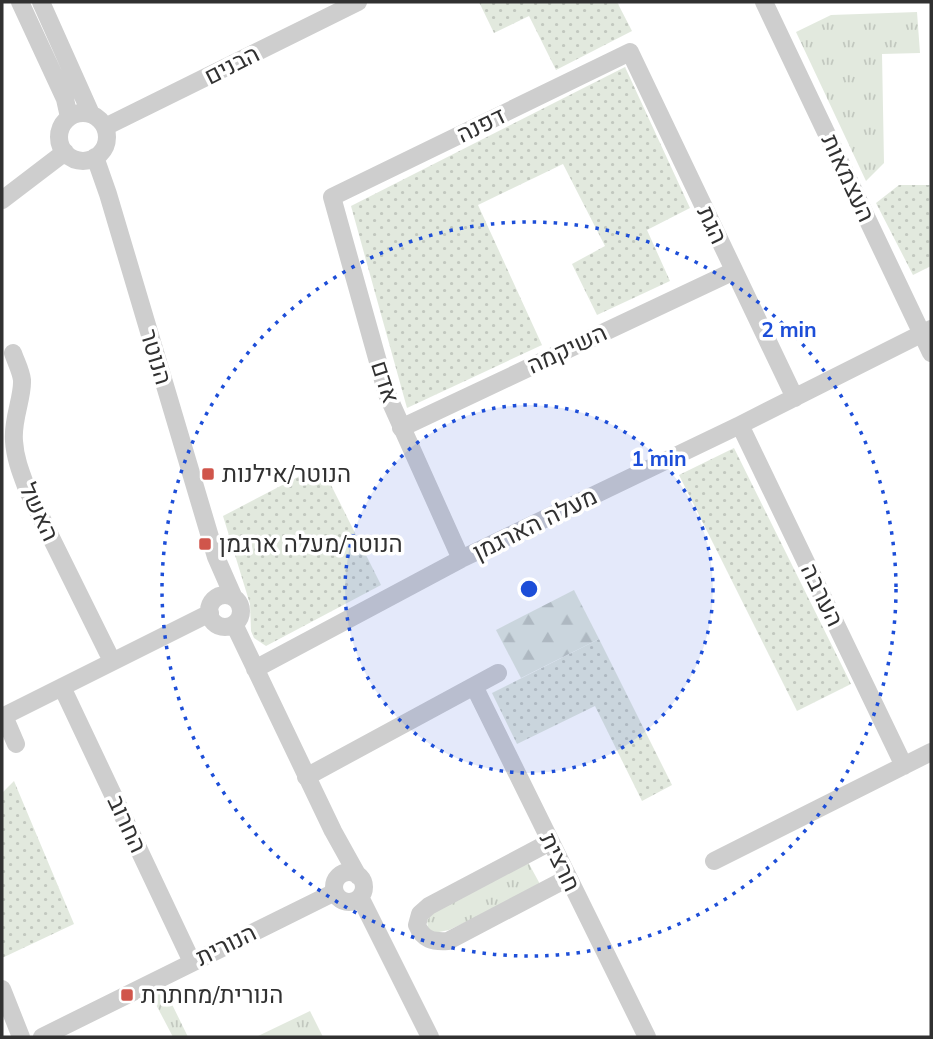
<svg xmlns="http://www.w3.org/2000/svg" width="933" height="1039" viewBox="0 0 933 1039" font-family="Mulish,Heebo,sans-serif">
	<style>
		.grass { fill: url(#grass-dots) }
		.forest { fill: url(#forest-firs) }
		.park { fill: url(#park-tufts) }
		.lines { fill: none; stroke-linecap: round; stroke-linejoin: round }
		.minor { stroke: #cecece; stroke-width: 18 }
		.ring { fill: none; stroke: #1d4ed8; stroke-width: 3.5; stroke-dasharray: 3.5 7 }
		.poi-dot { fill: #d0554b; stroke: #fff; stroke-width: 2.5 }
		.labels { text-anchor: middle; stroke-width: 7; stroke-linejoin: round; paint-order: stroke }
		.street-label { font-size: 24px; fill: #313131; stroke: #fff }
		.poi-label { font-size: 24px; fill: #313131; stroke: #fff; text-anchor: start }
		.centre { fill: #1d4ed8; stroke: #fff; stroke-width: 3.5 }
		.ring-label { font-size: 21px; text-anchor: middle; font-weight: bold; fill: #1d4ed8; stroke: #fff; stroke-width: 7; stroke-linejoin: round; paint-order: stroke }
	</style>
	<defs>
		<pattern id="grass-dots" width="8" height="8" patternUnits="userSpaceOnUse" patternTransform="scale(1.75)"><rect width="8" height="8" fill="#e2e9de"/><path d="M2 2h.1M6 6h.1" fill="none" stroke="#c2c8bf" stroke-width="1.8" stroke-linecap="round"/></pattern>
		<pattern id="forest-firs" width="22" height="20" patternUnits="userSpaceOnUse" patternTransform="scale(1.75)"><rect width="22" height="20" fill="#e2e9de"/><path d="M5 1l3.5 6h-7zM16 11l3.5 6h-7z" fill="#c2c8bf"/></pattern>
		<pattern id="park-tufts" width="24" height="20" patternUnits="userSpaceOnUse" patternTransform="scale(1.75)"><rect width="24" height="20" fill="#e2e9de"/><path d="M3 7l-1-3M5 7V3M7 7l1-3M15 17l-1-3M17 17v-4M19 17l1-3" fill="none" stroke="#c2c8bf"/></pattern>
	</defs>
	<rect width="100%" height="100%" fill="#fff"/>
	<path class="grass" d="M479 2H617L632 31 556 70 529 16 494 33Z
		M625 67 690 208 647 230 670 281 597 315 572 264 605 246 563 164 478 205 542 345 407 408 351 206Z
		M899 185H931V266L913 275 876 203Z
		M734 448 851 684 797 711 679 475Z
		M321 465 381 585 266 646 254 638 251 631 250 604 223 516Z
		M599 639 672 785 642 801 595 706 517 744 492 693Z
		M14 781 74 924 2 958V793Z"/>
	<path class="forest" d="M574 590 599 639 521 678 496 630Z"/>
	<path class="park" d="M917 12 920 53 882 54 884 163 866 181 796 32 831 15Z
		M528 862 541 886 449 930 434 933 428 928 427 921 432 913Z
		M165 990 188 1037H173L152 997Z
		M310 1011 323 1037H256Z"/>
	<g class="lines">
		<path class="minor" d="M20 2 65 99 69 117
			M41 2 91 114
			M764 2 931 353
			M59 137a24 24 0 1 1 48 0a24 24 0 1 1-48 0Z
			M105 127 358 2
			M95 157 108 194 216 557 234 598
			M2 200 65 152
			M13 353C16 362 21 371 22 380 23 398 12 419 14 441 15 458 21 473 27 489L112 661
			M740 425 904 766
			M401 428 734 271
			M461 559 387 394 332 197 630 52 795 398
			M209 611a16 16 0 1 1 32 0a16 16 0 1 1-32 0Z
			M234 624 333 831 358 876
			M255 669 461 559 740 425 931 329
			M474 686 647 1037
			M62 687 192 962
			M16 744 4 716 210 613
			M306 777 498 673
			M550 842 429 906 420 914 417 925C423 940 433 942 448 941L568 878
			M714 861 931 752
			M334 887a15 15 0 1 1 30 0a15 15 0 1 1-30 0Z
			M360 897 430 1037
			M2 989 21 1037
			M42 1037 335 892"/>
	</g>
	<circle cx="529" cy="589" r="184" fill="#1d4ed8" fill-opacity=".12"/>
	<g class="ring">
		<circle cx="529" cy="589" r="184"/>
		<circle cx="529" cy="589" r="367"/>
	</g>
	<g class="poi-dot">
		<rect x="201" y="467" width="14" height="14" rx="3.5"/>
		<rect x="198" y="537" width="14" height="14" rx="3.5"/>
		<rect x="120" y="988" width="14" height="14" rx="3.5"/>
	</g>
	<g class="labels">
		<g class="street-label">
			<text transform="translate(232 65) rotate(-27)" y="8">הבנים</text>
			<text transform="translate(481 125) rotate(-26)" y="8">דפנה</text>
			<text transform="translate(848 178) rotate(65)" y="8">העצמאות</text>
			<text transform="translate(712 225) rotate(65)" y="8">הגת</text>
			<text transform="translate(567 349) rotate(-25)" y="8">השיקמה</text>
			<text transform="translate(156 357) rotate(73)" y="8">הנוטר</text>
			<text transform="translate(385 382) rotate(72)" y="8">אדם</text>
			<text transform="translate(39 512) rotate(65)" y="8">האשל</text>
			<text transform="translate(535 524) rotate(-26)" y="8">מעלה הארגמן</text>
			<text transform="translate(822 595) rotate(64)" y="8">הערבה</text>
			<text transform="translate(127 824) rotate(65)" y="8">החרוב</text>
			<text transform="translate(560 862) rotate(64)" y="8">חרצית</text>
			<text transform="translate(226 945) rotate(-26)" y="8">הנורית</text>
		</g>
		<g class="poi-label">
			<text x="222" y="482">הנוטר/אילנות</text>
			<text x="219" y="552">הנוטר/מעלה ארגמן</text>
			<text x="141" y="1003">הנורית/מחתרת</text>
		</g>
	</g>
	<circle cx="529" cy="589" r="10" class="centre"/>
	<g class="ring-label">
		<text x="789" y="337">2 min</text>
		<text x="659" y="466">1 min</text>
	</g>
	<rect width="933" height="1039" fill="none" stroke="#313131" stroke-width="7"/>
</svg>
